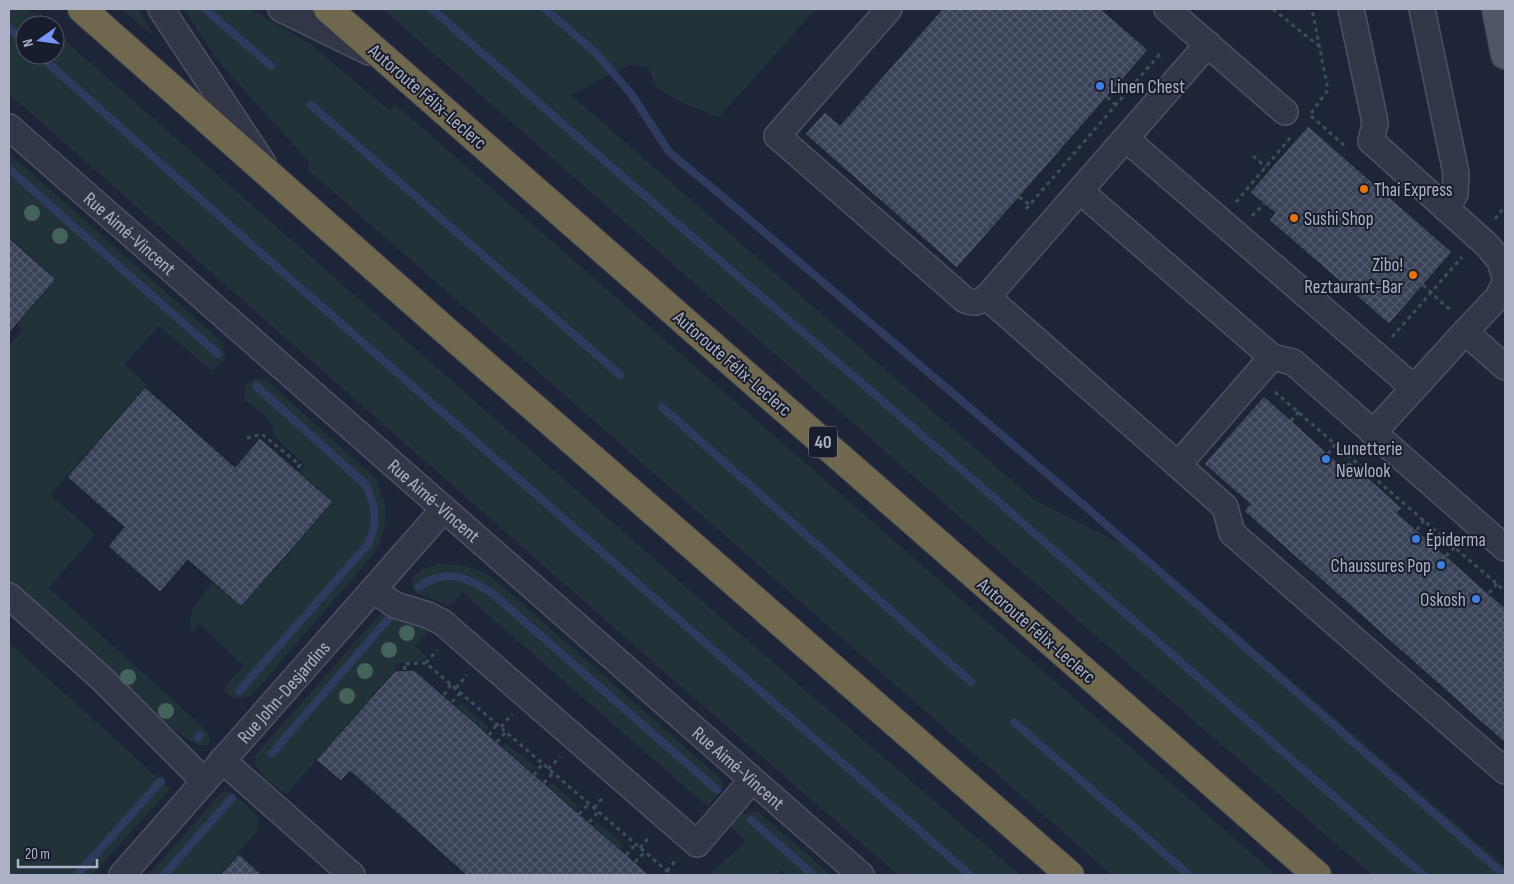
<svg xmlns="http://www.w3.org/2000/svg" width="1514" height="884" viewBox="0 0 1514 884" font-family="'Sofia Sans Condensed',sans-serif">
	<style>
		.grass { fill: #213239 }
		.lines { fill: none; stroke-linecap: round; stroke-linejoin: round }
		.stream { stroke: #2f3b5e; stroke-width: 8 }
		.building { fill: url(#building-cross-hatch); stroke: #1a1f2e }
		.minor-casing { stroke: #4d5263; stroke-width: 28 }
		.major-casing { stroke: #3c4152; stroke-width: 30 }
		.highway-casing { stroke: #3a3f4f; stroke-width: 30 }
		.path { stroke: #3e4f56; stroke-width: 3; stroke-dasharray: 4 4; stroke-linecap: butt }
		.minor { stroke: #323748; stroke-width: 25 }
		.major { stroke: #505668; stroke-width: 28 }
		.highway { stroke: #6f684f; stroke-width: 28 }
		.tree { fill: #44635b }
		.shop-dot { fill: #3f7fe0; stroke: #181d2c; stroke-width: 2 }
		.food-dot { fill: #e8710a; stroke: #181d2c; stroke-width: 2 }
		.labels { text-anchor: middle; stroke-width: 4; stroke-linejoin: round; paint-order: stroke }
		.shield { fill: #181d2c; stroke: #808597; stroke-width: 1 }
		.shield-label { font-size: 18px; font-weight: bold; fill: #acb1c5 }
		.poi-label { font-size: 19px; fill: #acb1c5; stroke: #181d2c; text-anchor: start }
		.street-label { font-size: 19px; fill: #acb1c5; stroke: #181d2c }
	</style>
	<defs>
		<pattern id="building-cross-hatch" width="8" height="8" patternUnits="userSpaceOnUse" patternTransform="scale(1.25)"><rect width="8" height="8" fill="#3a4258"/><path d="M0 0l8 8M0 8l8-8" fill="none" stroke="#545b6e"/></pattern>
	</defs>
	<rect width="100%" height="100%" fill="#1f2538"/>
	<path class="grass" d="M9 9H28L47 25H25V55H55V32L718 615 1020 875H898L663 671 9 94Z
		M122 9H138L154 36 124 11Z
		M184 9H251L310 44 390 111 395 104 1276 875H1112L307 169 309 162 217 60Z
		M383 9H816L718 118 673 98 657 88 648 67 629 65 571 95 1033 499 1156 562 1505 867V875H1372L1012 563Z
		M9 153 222 342 225 358 212 371 159 326 124 364 147 385 50 495 95 534 49 588 207 731 211 741 208 745H198L182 736 131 695 9 584V346L23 330 17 324 55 279 9 238Z
		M257 378 265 379 376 479 386 507 385 523 380 542 372 556 251 696C239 699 231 701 224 690L225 686 244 666 200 624 192 632C183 613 203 597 212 582L241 607 333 502 299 472 305 465 274 436C276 420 255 409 244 399 244 388 246 381 257 378Z
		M438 564C458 564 474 566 492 577L721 779 723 787 708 807 462 592 450 606 416 593 412 584V577L423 569Z
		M384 613 431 628 415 646 427 657 423 661 395 664V671L286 794C274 784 251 772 256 754L380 614Z
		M9 643 170 789 92 875H9Z
		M461 703 489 728 485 732 457 707Z
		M506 743 535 767 531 771 503 747Z
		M551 782 579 807 576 811 547 786Z
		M223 791C233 791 257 812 259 822L256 832 220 875H148Z
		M757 811 831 875H787L781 870 777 875H710C721 862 735 854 746 841L730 826 740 815Z
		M597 822 624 845 620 850 593 826Z"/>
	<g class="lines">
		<path class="stream" d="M205 9 271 66
			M432 9 607 163 984 489 1423 875
			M545 9 596 53 632 95 669 152 729 202 1086 507 1504 875
			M9 28 25 42
			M39 55 272 263 970 875
			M311 105 620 375
			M9 169 218 354
			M662 407 971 682
			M419 587C446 567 466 577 492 593L717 790
			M239 691 368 544C378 521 376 508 366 485L256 386
			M1014 722 1189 875
			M198 738 200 735
			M272 753 391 616
			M751 820 813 875
			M77 875 161 781
			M164 875 232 798"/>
	</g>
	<path class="building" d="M942 9H1101L1148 50 957 268 805 134 825 112 840 125Z
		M1308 126 1452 252 1389 324 1269 220 1275 213 1250 192Z
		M9 238 56 279 9 333Z
		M145 387 235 467 260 438 333 502 241 607 188 560 160 592 108 546 124 527 67 477Z
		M1264 396 1343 467 1349 461 1402 508 1397 513 1505 608V743L1244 511 1250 504 1204 464Z
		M414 670 631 859 649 875H466L350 771 341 781 316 760 395 671Z
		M239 854 262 875H220Z"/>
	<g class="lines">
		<g class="minor-casing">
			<g id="minor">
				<path d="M161 9 263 163"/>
				<path d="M281 9 369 52"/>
				<path d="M889 9 777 136 965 300C974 304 979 302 987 297L1208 44"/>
				<path d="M1167 9 1285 112"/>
				<path d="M1351 9 1374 117 1375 124 1371 141 1488 246 1500 261 1505 277"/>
				<path d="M1422 9 1456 173 1455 194 1446 209"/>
				<path id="s1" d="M9 127 861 875"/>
				<path d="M1126 139 1414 388"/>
				<path d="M1080 191 1272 357 1293 362 1505 548"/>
				<path d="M987 297 1178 465 1272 357"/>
				<path d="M1465 332 1498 297 1505 283"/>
				<path d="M1373 433 1465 332 1505 367"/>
				<path d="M1178 465 1225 507 1232 533 1505 771"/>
				<path d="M373 590 395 605 428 615 442 622 697 844 752 780"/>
				<path d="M9 596 101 678 204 781"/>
				<path d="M222 760 352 875"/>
				<path id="s2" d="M122 875 444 509"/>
			</g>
		</g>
		<g class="major-casing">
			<path id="major" d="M1496 9 1505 55"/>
		</g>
		<g class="highway-casing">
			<path id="highway" d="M82 9 444 329 1070 875
				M328 9 1317 875"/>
		</g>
		<path class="path" d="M1273 9 1320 47
			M1107 97 1116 105
			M1311 113 1328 90 1312 9
			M1311 116 1345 146
			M1253 156 1266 167
			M1019 197 1030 205
			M1236 202 1290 138
			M1026 209 1159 55 1163 58
			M1252 216 1264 204
			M1495 219 1505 206
			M1423 285 1450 310
			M1392 337 1462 257
			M1275 392 1505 591
			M1291 421 1299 411
			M247 438 262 434 300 465 296 469
			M1328 454 1336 443
			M1417 530 1424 520
			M1446 556 1455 547
			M1489 593 1497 584
			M426 663 437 650
			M405 670 404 664 426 663 667 871V875
			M456 688 467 675
			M444 695 451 684
			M452 702 461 692
			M501 727 512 714
			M489 735 497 724
			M497 742 506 732
			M548 769 560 757
			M534 775 543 763
			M544 783 553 773
			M594 808 603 797
			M579 814 589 804
			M589 822 598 812
			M640 848 649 837
			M626 855 636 844
			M635 862 645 852
			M667 871 676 860"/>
		<use href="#minor" class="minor"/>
		<use href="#major" class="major"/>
		<use href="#highway" class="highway"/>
	</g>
	<g class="tree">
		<circle cx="32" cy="213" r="8"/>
		<circle cx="60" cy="236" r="8"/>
		<circle cx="407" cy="633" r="8"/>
		<circle cx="389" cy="650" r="8"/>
		<circle cx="365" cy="671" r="8"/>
		<circle cx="128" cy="677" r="8"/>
		<circle cx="347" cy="696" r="8"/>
		<circle cx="166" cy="711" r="8"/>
	</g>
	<g class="shop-dot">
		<circle cx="1100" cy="86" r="5"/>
		<circle cx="1326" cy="459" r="5"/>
		<circle cx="1416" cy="539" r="5"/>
		<circle cx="1441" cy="565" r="5"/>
		<circle cx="1476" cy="599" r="5"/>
	</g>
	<g class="food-dot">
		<circle cx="1364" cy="189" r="5"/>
		<circle cx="1294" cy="218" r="5"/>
		<circle cx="1413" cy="275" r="5"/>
	</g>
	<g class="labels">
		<rect class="shield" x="809" y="426.5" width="28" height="31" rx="4"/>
		<g class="shield-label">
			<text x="823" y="448">40</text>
		</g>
		<g class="poi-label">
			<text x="1110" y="93">Linen Chest</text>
			<text x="1374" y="196">Thai Express</text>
			<text x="1304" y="225">Sushi Shop</text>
			<text x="1403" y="271" text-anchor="end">Zibo!<tspan x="1403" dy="22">Reztaurant-Bar</tspan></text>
			<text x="1336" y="455">Lunetterie<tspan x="1336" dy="22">Newlook</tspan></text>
			<text x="1426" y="546">Épiderma</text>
			<text x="1431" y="572" text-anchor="end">Chaussures Pop</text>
			<text x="1466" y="606" text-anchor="end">Oskosh</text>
		</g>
		<g class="street-label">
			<text transform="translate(428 96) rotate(41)" y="7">Autoroute Félix-Leclerc</text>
			<text dy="7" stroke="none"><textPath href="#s1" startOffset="161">Rue Aimé-Vincent</textPath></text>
			<text transform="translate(733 363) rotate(41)" y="7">Autoroute Félix-Leclerc</text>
			<text dy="7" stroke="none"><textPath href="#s1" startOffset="566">Rue Aimé-Vincent</textPath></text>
			<text transform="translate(1037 630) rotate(41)" y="7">Autoroute Félix-Leclerc</text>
			<text dy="7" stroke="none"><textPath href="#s2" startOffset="244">Rue John-Desjardins</textPath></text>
			<text dy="7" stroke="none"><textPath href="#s1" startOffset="971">Rue Aimé-Vincent</textPath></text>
		</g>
	</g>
	<rect width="1514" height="884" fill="none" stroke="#acb1c5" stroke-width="20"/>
	<g transform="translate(40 40) rotate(256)"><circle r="24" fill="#181d2c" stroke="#535869"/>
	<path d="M0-4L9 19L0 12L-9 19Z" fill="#7996fd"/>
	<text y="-8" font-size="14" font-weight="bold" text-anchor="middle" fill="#acb1c5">N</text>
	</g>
	<path d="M18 859v8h79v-8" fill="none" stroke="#acb1c5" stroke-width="2.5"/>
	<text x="25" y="859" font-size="15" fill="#acb1c5" stroke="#181d2c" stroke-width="4" paint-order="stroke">20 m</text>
</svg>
